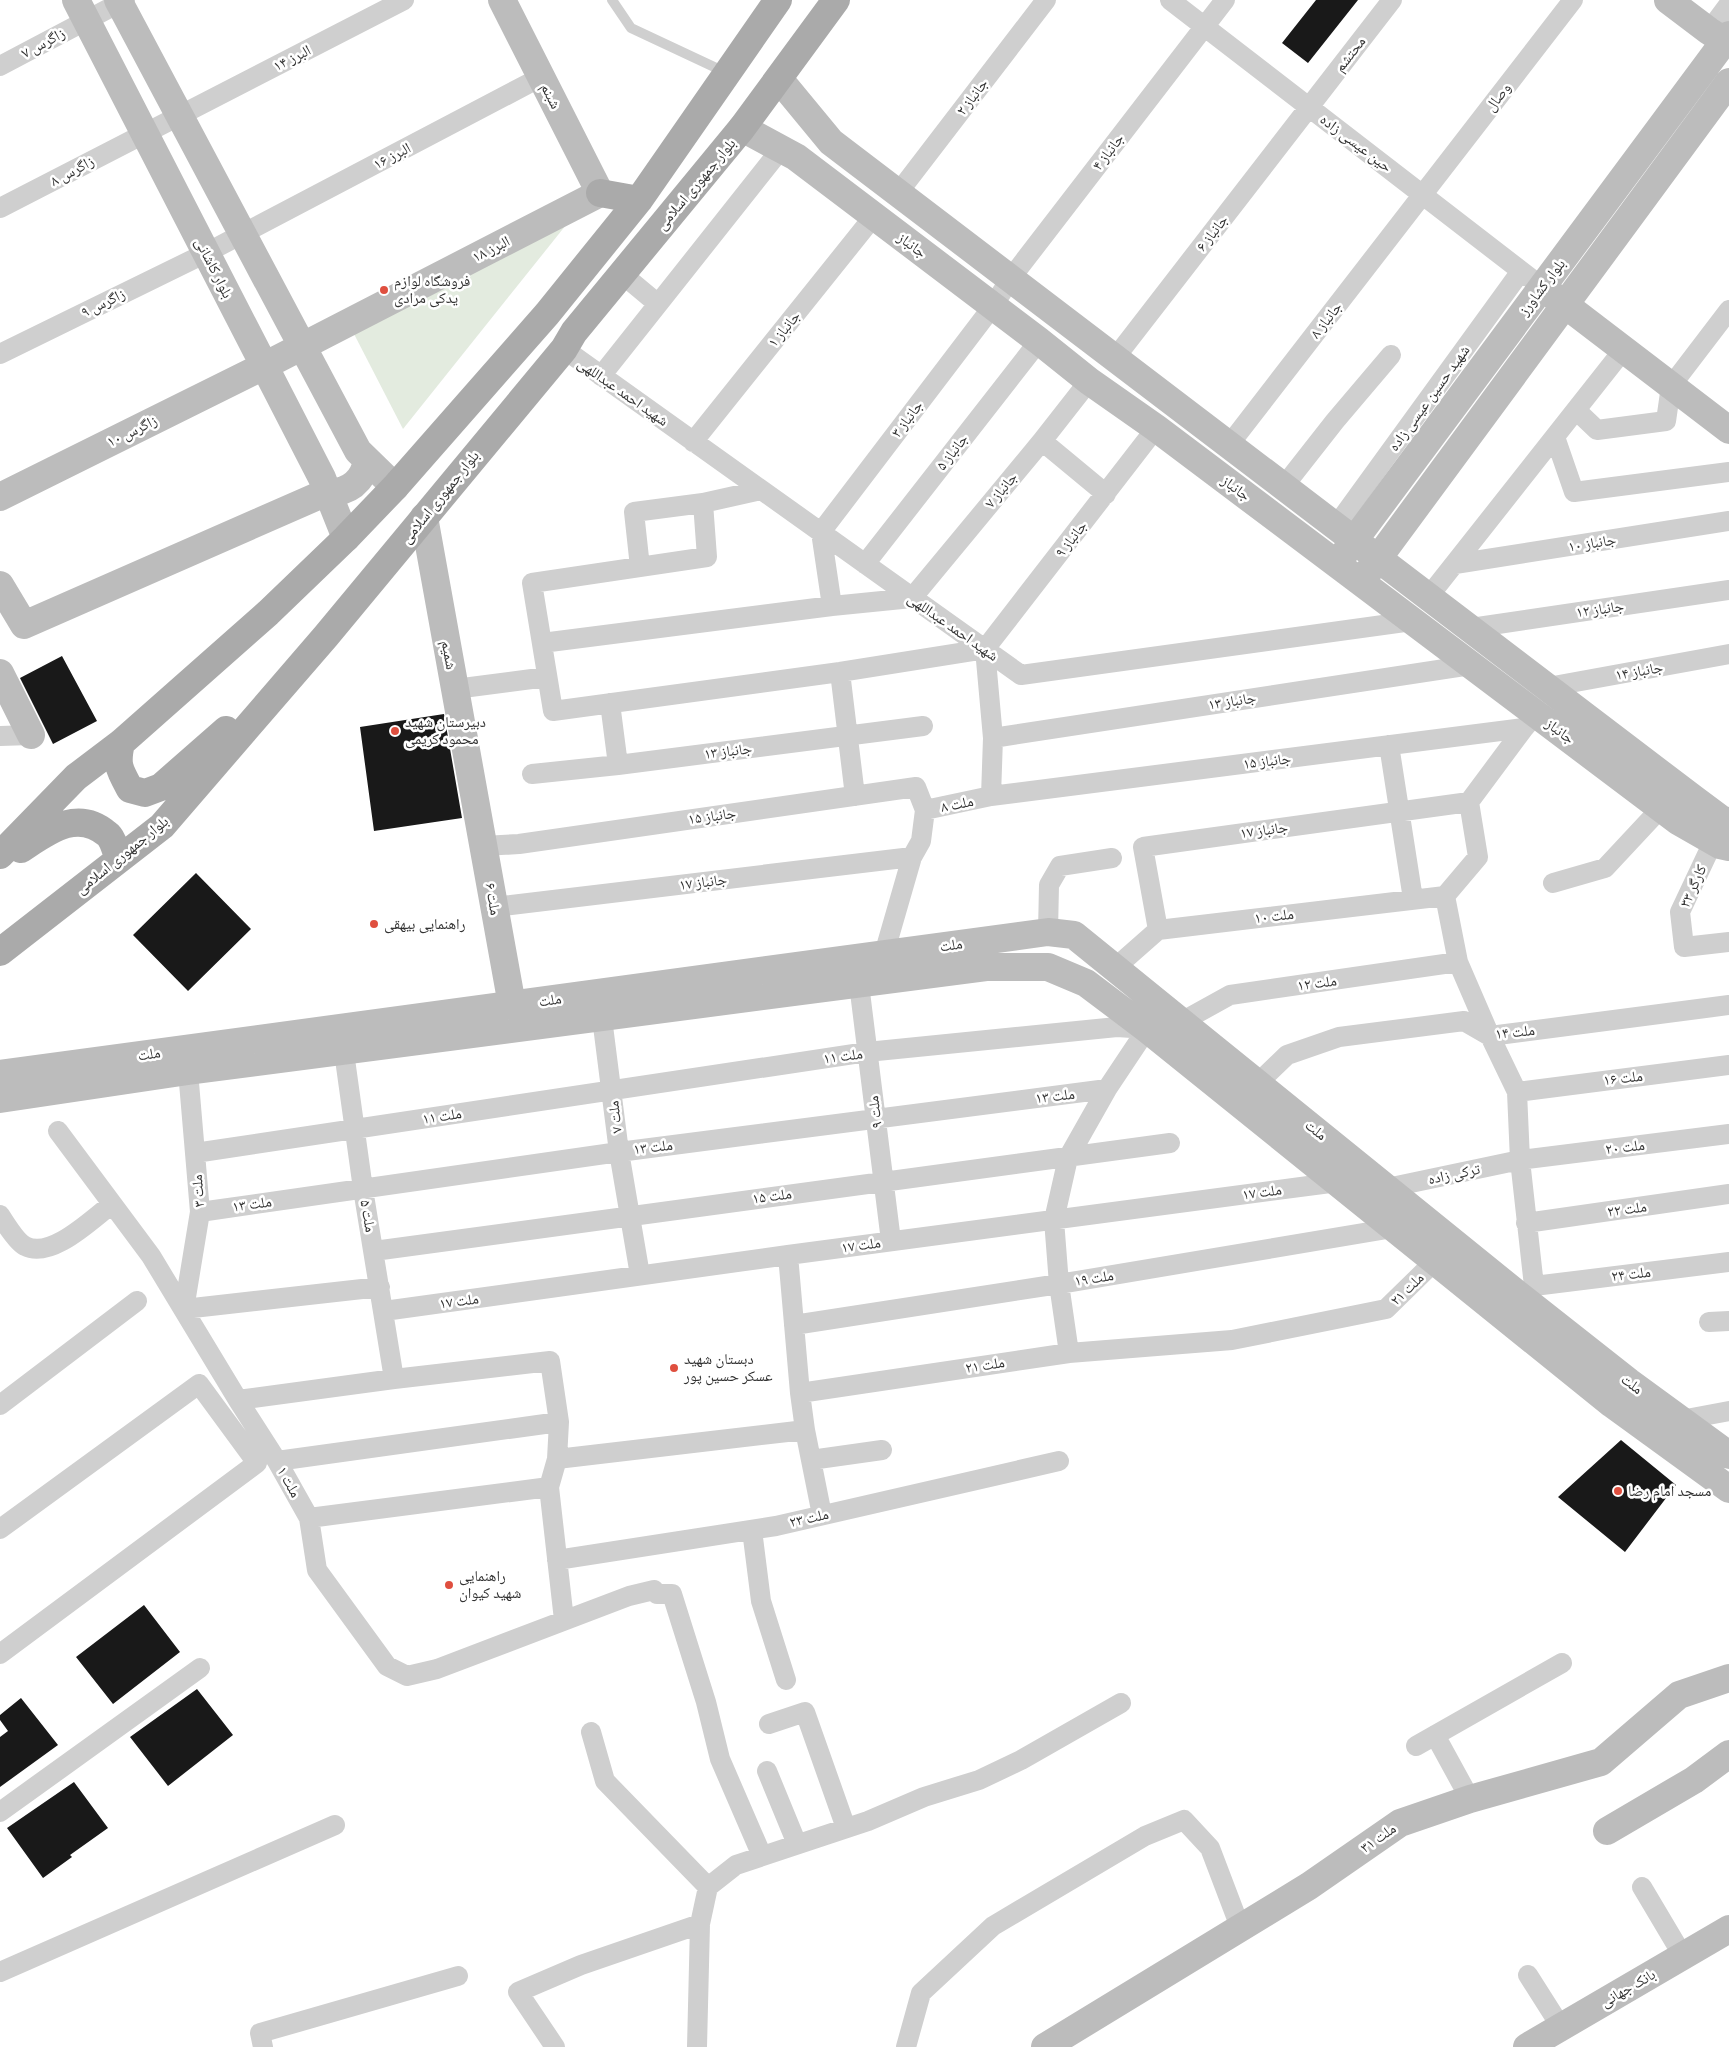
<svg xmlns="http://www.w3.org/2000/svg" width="1729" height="2047" viewBox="0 0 1729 2047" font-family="'Titillium Web','Noto Naskh Arabic',sans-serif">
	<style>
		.green { fill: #e3ebdf }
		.building { fill: #191919 }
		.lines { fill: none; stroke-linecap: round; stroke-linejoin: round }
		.lane { stroke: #cfcfcf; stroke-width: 10 }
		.street { stroke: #cfcfcf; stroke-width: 20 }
		.secondary { stroke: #bcbcbc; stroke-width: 28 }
		.primary { stroke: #aaa; stroke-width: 28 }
		.poi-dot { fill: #df4f3f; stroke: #fff; stroke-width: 2 }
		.labels { text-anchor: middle; stroke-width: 5; stroke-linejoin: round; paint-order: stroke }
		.street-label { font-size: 15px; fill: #323232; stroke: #fff }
		.poi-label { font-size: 15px; fill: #323232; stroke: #fff; text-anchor: start }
	</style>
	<rect width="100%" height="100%" fill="#fff"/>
	<path class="green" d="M566 225 403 429 354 334Z"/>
	<path class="building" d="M1316 0H1358L1308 63 1282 43Z
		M62 656 97 721 53 744 20 678Z
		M444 714 462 818 374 831 360 727Z
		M196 873 251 929 188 991 133 935Z
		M1621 1440 1676 1485 1625 1552 1558 1497Z
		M144 1605 180 1652 113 1704 76 1657Z
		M197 1689 233 1735 168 1786 130 1737Z
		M21 1698 58 1745 0 1787V1737L8 1731 0 1720V1715Z
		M74 1782 108 1828 70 1855 72 1857 43 1878 7 1828Z"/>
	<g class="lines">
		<path class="lane" d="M612 0 631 28 727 73"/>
		<path class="street" d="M1170 0 1542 287
			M1709 31 1729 4
			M0 66 125 0
			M898 193 1046 0
			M0 208 404 0
			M622 274 658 304
			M564 349 1021 675 1412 621
			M0 354 206 253 541 77
			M1115 358 1392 0
			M601 376 781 149
			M1576 410 1597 430 1666 421 1671 386 1729 310
			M1555 437 1574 492 1729 472
			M1042 441 1106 494
			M693 442 874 216
			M1229 445 1573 0
			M1284 486 1335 421 1391 355
			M761 490 703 503 707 557 532 583 553 711 840 672 985 649
			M1336 526 1521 271
			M865 564 1039 341
			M1455 564 1729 521
			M640 567 634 512 703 503
			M1429 596 1624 349
			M832 606 821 532 993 306 1011 278 1225 0
			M1471 628 1729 590
			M542 643 832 606 912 598 1042 441 1089 381
			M985 649 1156 428
			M840 672 855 796
			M1548 687 1729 654
			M455 689 547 677
			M610 703 618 765
			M0 736 31 735
			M993 738 1471 665
			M1389 745 1413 899
			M532 774 618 765 923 726
			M991 796 1524 728 1529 722
			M1713 842 1680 912 1684 947 1729 942
			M483 846 519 844 916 787 925 810
			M1553 883 1605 868 1661 808
			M494 907 912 857
			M1158 930 1143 847 1469 802
			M1048 932 1049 885 1060 866 1112 858
			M884 954 912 857 921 841 925 810 991 796 993 738 985 649
			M1116 967 1158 930 1445 896
			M859 984 891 1241
			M602 1018 619 1152 640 1275
			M1183 1021 1230 995 1458 962
			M344 1052 363 1189 394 1379
			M188 1071 200 1212 184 1309 380 1287
			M1258 1083 1287 1055 1339 1037 1464 1021 1490 1036 1729 1005
			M1517 1092 1729 1065
			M58 1131 151 1256 238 1400 277 1461 309 1518 317 1570 387 1666 407 1676 437 1669 629 1596 654 1590 657 1594H672L706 1702 720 1759 762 1856
			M195 1153 867 1052 1117 1027 1147 1029 1107 1089 1068 1158 1054 1220 1059 1284 1069 1353
			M1387 1188 1520 1160 1729 1134
			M200 1212 619 1152 1107 1089
			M0 1215C5 1223 17 1242 25 1246 51 1260 92 1219 112 1204
			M1526 1223 1729 1194
			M374 1251 1170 1143
			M788 1255 800 1393
			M1534 1286 1729 1262
			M1521 1297 1534 1286 1520 1160 1517 1092 1490 1036 1458 962 1445 896 1478 857 1469 802 1524 728
			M384 1311 788 1255 1338 1182
			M1709 1322 1729 1321
			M794 1325 1059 1284 1393 1228
			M238 1400 394 1379 550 1361 559 1422 557 1459 549 1487 564 1620
			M0 1405 137 1301
			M1681 1420 1729 1411
			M805 1430 822 1515
			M557 1459 805 1430 800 1393 1069 1353 1232 1340 1386 1309 1435 1261
			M811 1460 882 1450
			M277 1461 559 1422
			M309 1518 549 1487
			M0 1529 199 1384 257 1463 0 1654
			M752 1530 761 1601 786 1680
			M557 1560 776 1526 1059 1461
			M769 1724 805 1712 846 1828
			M591 1732 605 1781 708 1887
			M1435 1735 1470 1799
			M1416 1746 1562 1663
			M767 1771 797 1844
			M0 1812 200 1668
			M1642 1887 1683 1956
			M0 1972 335 1825
			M1528 1975 1561 2027
			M263 2047 260 2033 458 1976
			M555 2047 518 1992 581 1965 700 1924
			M697 2047 700 1924 708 1887 736 1865 868 1821 924 1797 979 1780 1021 1760 1121 1703
			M906 2047 921 1993 993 1926 1145 1836 1184 1820 1210 1848 1240 1927"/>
		<path class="secondary" d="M76 0 322 478 346 538
			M118 0 358 451 395 487
			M1668 0 1709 31 1729 44
			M779 79 831 142 1694 799 1721 819 1729 822
			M742 128 796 157 1039 341 1089 381 1156 428 1678 821 1720 845 1729 847
			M1551 294 1729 430
			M0 497 264 366 600 193 502 0
			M424 517 512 1005
			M1344 554 1729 35
			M1368 572 1729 82
			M0 585 24 625 327 492C348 493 363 482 367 461
			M0 673 31 735
			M0 1074 1048 932 1074 935 1521 1297 1629 1382 1729 1455
			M0 1099 188 1071 986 967H1048L1086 983 1147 1029 1612 1404 1729 1489
			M1607 1831 1694 1780 1729 1754
			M1045 2047 1309 1886 1400 1823 1470 1799 1601 1762 1679 1695 1729 1678
			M1527 2047 1729 1929"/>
		<path class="primary" d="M600 193 639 200
			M121 743C116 765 119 769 130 789L145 793 161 787 226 730
			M21 849C47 832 77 808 107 834 113 838 116 852 119 859
			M0 855 76 777 121 743 268 613 346 538 395 487 547 314 639 200 778 0
			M0 952 162 826 326 636 564 349 574 332 742 128 836 0"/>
	</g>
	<g class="poi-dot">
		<circle cx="384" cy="290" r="5"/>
		<circle cx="395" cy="731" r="5"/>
		<circle cx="374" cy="924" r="5"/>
		<circle cx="674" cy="1368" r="5"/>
		<circle cx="1618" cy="1491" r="5"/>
		<circle cx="449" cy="1585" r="5"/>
	</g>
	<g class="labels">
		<g class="street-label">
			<text transform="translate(43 43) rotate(-28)" y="5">زاگرس ۷</text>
			<text transform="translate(1350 54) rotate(-52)" y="5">محتشم</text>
			<text transform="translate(292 58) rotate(-27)" y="5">البرز ۱۴</text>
			<text transform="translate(551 96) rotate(63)" y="5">شبنم</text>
			<text transform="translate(972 97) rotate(-53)" y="5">جانباز ۲</text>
			<text transform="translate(1498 97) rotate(-52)" y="5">وصال</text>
			<text transform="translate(1356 143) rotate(37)" y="5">حین عیسی زاده</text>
			<text transform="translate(1108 152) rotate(-53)" y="5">جانباز ۴</text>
			<text transform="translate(392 156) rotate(-28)" y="5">البرز ۱۶</text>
			<text transform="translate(72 171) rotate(-28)" y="5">زاگرس ۸</text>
			<text transform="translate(696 184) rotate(-50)" y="5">بلوار جمهوری اسلامی</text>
			<text transform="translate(1212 233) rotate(-52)" y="5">جانباز ۶</text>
			<text transform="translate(912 245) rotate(37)" y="5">جانباز</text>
			<text transform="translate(491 249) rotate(-27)" y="5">البرز ۱۸</text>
			<text transform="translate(214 268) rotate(63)" y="5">بلوار کاشانی</text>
			<text transform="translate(1542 287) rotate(-53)" y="5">بلوار کشاورز</text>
			<text transform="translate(103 303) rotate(-26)" y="5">زاگرس ۹</text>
			<text transform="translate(1326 320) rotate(-52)" y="5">جانباز ۸</text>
			<text transform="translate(784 329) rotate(-51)" y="5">جانباز ۱</text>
			<text transform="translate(623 392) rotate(35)" y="5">شهید احمد عبداللهی</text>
			<text transform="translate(1429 398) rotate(-54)" y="5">شهید حسین عیسی زاده</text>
			<text transform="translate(907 419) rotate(-53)" y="5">جانباز ۳</text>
			<text transform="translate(132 431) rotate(-26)" y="5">زاگرس ۱۰</text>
			<text transform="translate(952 452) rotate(-52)" y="5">جانباز ۵</text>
			<text transform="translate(1236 488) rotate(37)" y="5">جانباز</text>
			<text transform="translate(1001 490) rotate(-50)" y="5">جانباز ۷</text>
			<text transform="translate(440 497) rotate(-51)" y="5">بلوار جمهوری اسلامی</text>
			<text transform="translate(1071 539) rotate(-52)" y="5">جانباز ۹</text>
			<text transform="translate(1592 543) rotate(-9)" y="5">جانباز ۱۰</text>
			<text transform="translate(1600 609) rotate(-8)" y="5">جانباز ۱۲</text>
			<text transform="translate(953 627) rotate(35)" y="5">شهید احمد عبداللهی</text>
			<text transform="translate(449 655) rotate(80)" y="5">شمیم</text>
			<text transform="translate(1639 671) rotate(-10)" y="5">جانباز ۱۴</text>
			<text transform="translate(1232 701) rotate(-9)" y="5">جانباز ۱۳</text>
			<text transform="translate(1560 731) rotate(37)" y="5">جانباز</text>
			<text transform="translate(728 751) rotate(-7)" y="5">جانباز ۱۳</text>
			<text transform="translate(1267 761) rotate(-7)" y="5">جانباز ۱۵</text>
			<text transform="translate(957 804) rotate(-12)" y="5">ملت ۸</text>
			<text transform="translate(712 816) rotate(-8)" y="5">جانباز ۱۵</text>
			<text transform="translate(1264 830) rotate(-8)" y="5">جانباز ۱۷</text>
			<text transform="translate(122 855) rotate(-39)" y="5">بلوار جمهوری اسلامی</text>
			<text transform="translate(703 882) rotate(-7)" y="5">جانباز ۱۷</text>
			<text transform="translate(1693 886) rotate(-66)" y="5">کارگر ۳۳</text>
			<text transform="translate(493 899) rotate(80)" y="5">ملت ۶</text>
			<text transform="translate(1274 916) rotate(-7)" y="5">ملت ۱۰</text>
			<text transform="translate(951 945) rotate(-8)" y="5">ملت</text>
			<text transform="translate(1317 983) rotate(-8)" y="5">ملت ۱۲</text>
			<text transform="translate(550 1000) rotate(-8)" y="5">ملت</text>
			<text transform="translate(1515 1032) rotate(-6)" y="5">ملت ۱۴</text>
			<text transform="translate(149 1054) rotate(-8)" y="5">ملت</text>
			<text transform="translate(843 1056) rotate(-8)" y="5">ملت ۱۱</text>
			<text transform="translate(1623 1078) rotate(-7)" y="5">ملت ۱۶</text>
			<text transform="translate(1055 1096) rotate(-7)" y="5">ملت ۱۳</text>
			<text transform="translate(875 1112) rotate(-97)" y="5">ملت ۹</text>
			<text transform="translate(442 1116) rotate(-9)" y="5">ملت ۱۱</text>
			<text transform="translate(615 1117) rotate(-96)" y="5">ملت ۷</text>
			<text transform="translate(1316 1130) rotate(39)" y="5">ملت</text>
			<text transform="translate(653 1147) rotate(-7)" y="5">ملت ۱۳</text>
			<text transform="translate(1625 1147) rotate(-7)" y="5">ملت ۲۰</text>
			<text transform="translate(1454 1174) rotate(-12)" y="5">ترکی زاده</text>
			<text transform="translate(198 1191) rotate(-94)" y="5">ملت ۳</text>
			<text transform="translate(1262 1192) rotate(-8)" y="5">ملت ۱۷</text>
			<text transform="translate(772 1196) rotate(-8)" y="5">ملت ۱۵</text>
			<text transform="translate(252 1204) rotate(-8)" y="5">ملت ۱۳</text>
			<text transform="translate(1627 1209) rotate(-8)" y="5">ملت ۲۲</text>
			<text transform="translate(368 1216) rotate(80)" y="5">ملت ۵</text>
			<text transform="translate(861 1245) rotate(-8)" y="5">ملت ۱۷</text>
			<text transform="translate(1631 1274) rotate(-7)" y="5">ملت ۲۴</text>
			<text transform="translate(1094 1278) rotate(-9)" y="5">ملت ۱۹</text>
			<text transform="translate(1407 1289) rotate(-44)" y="5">ملت ۲۱</text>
			<text transform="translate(459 1301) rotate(-8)" y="5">ملت ۱۷</text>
			<text transform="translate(985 1365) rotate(-9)" y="5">ملت ۲۱</text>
			<text transform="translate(1632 1384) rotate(37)" y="5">ملت</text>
			<text transform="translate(289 1482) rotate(61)" y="5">ملت ۱</text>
			<text transform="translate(809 1518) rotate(-13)" y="5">ملت ۲۳</text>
			<text transform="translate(1378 1838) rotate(-35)" y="5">ملت ۳۱</text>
			<text transform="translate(1628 1988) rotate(-30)" y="5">بانک جهانی</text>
		</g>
		<g class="poi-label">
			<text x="394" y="286">فروشگاه لوازم<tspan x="394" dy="17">یدکی مرادی</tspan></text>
			<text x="405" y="727">دبیرستان شهید<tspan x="405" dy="17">محمود کریمی</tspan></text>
			<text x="384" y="929">راهنمایی بیهقی</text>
			<text x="684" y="1364">دبستان شهید<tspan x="684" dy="17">عسکر حسین پور</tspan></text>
			<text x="1628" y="1496">مسجد امام رضا</text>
			<text x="459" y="1581">راهنمایی<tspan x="459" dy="17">شهید کیوان</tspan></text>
		</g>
	</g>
</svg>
